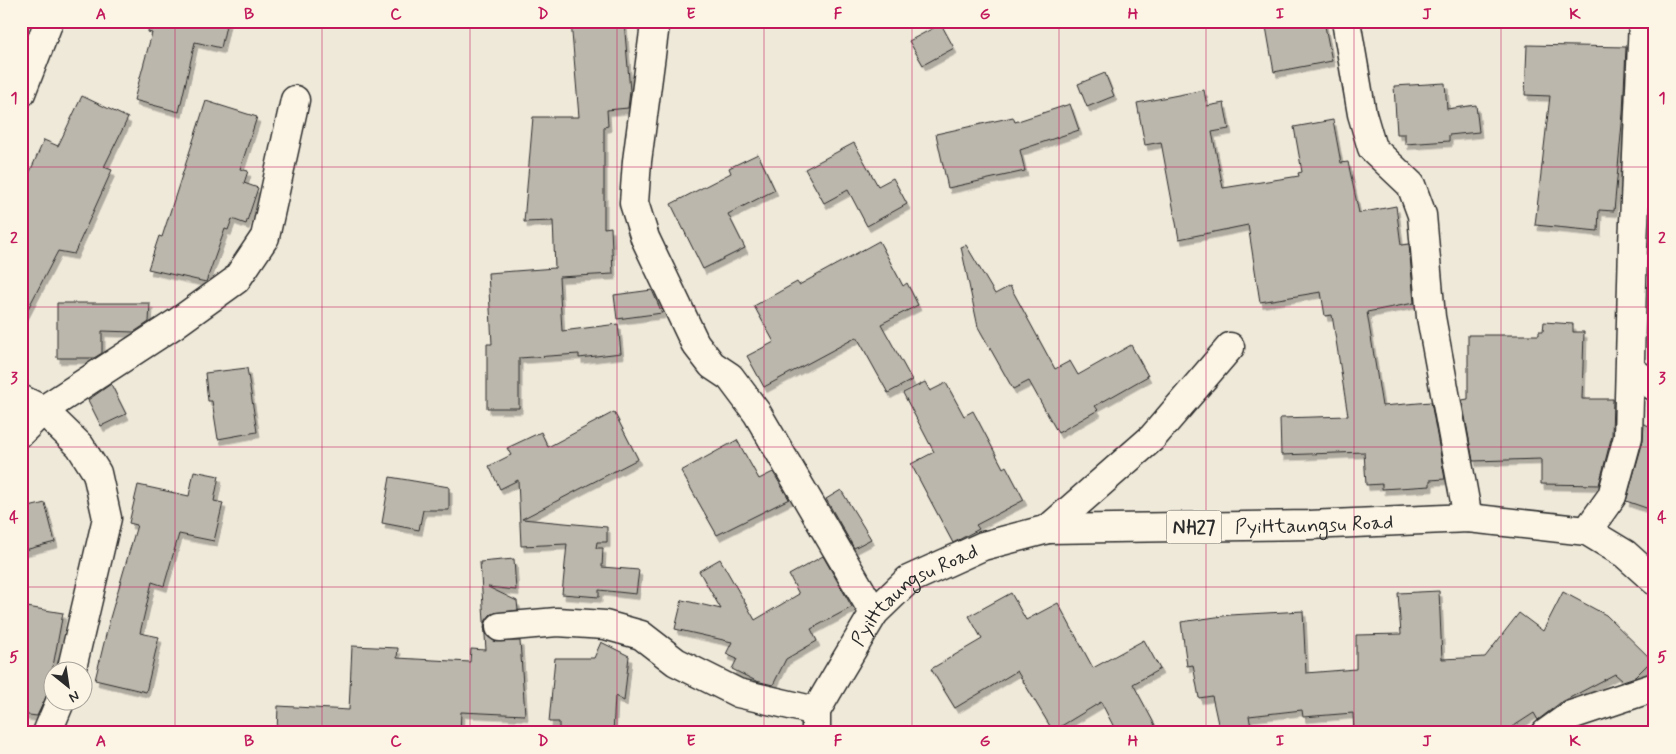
<svg xmlns="http://www.w3.org/2000/svg" width="1676" height="754" viewBox="0 0 1676 754" font-family="Mynerve,sans-serif">
	<style>
		.building { fill: #bcb7ac; stroke: #2b2b2b; filter: url(#shadow) }
		.lines { fill: none; stroke-linecap: round; stroke-linejoin: round }
		.street-casing { stroke: #2b2b2b; stroke-width: 31 }
		.highway-casing { stroke: #2b2b2b; stroke-width: 31 }
		.street { stroke: #fcf5e5; stroke-width: 28 }
		.highway { stroke: #fcf5e5; stroke-width: 28 }
		.grid { fill: none; stroke: #c2185b; stroke-width: 1; stroke-opacity: 0.55 }
		.labels { text-anchor: middle; stroke-width: 4.5; stroke-linejoin: round; paint-order: stroke }
		.shield { fill: #fcf5e5; stroke: #6a6863; stroke-width: 1 }
		.shield-label { font-size: 19px; font-weight: bold; fill: #2b2b2b }
		.street-label { font-size: 20px; fill: #2b2b2b; stroke: #fcf5e5 }
		.neatline { fill: none; stroke: #c2185b; stroke-width: 2 }
		.grid-label { font-size: 16px; text-anchor: middle; font-weight: bold; fill: #c2185b }
	</style>
	<defs>
		<filter id="shadow"><feDropShadow dx="3" dy="5.5" stdDeviation="0" flood-color="#0004"/></filter>
	</defs>
	<rect width="100%" height="100%" fill="#efe9da"/>
	<filter id="ink" filterUnits="userSpaceOnUse"><feTurbulence type="fractalNoise" baseFrequency=".02" numOctaves="2"/><feDisplacementMap in="SourceGraphic" scale="10" xChannelSelector="R" yChannelSelector="G"/><feConvolveMatrix kernelMatrix="1 2 1 2 8 2 1 2 1" color-interpolation-filters="sRGB"/></filter>
	<g filter="url(#ink)">
		<path class="building" d="M149 21H227L221 48 195 42 179 112 134 100 152 33 148 32Z
			M571 21H624L630 91 628 108 607 110 608 126 604 127V228L611 227 613 274 559 277 562 331 618 324 621 353 579 358V354L519 358V408H487V344H492L488 273 555 268 553 221 524 222 533 117H579Z
			M1265 21H1324L1332 61 1274 72Z
			M941 24 954 48 923 65 909 41Z
			M1527 45 1626 47 1623 113 1614 211 1599 210 1598 231 1535 225 1550 96 1525 95Z
			M1105 73 1114 96 1087 107 1078 84Z
			M1445 83 1447 109 1476 105 1479 132 1449 135V141L1405 144V134H1397L1394 86Z
			M1204 90 1207 106 1224 103 1229 129 1212 132 1223 188 1299 176 1298 173 1302 172 1294 127 1333 120 1341 163 1348 162 1359 213 1396 206 1401 245 1409 244 1414 303 1367 312 1382 406 1431 402 1445 479 1430 480V486L1382 489V484L1366 485 1364 452 1281 455 1280 418 1348 416 1332 315 1325 316 1321 292 1260 302 1248 225 1179 239 1161 142 1145 145 1137 103Z
			M82 96 128 118 104 167 112 170 74 254 58 251 21 322V192L44 140 58 146Z
			M206 101 257 117 240 169 248 171 244 183 258 188 246 224 232 219 228 230 225 229 206 282 148 269 159 236 162 237Z
			M1070 104 1079 130 1020 150 1025 171 948 188 936 134 1013 117 1015 122Z
			M854 143 878 186 893 178 907 204 867 226 848 190 824 203 805 169Z
			M758 154 775 190 728 214 745 248 703 269 671 204 731 173 729 168Z
			M879 241 903 286 907 283 918 305 881 324 912 380 888 393 857 337 764 387 747 356 774 342 754 306 797 282 799 285Z
			M966 245 995 294 1010 286 1055 369 1070 361 1078 375 1131 345 1148 376 1095 406 1098 410 1058 433 1029 381 1013 389 978 327 961 247Z
			M652 290 662 313 617 319 614 295Z
			M57 303H150L149 322 134 332 102 331V353L94 358H57Z
			M1544 322 1573 324V332H1584L1582 399H1613L1612 435 1599 485 1541 484V459L1473 461 1462 400 1468 399V335H1539V331H1543Z
			M247 368 257 432 218 439 212 401H208L205 373Z
			M925 382 930 391 946 383 964 416 973 411 1003 468 1006 466 1024 500 976 525 979 529 953 543 911 464 934 452 903 393Z
			M111 384 126 414 101 426 88 400Z
			M614 412 638 459 522 519 607 527V542H597L596 548H603L602 567 639 570 636 594 599 590V597L562 594 567 544 521 546 518 480 500 489 489 466 511 455 507 448 541 432 548 447Z
			M1644 424 1655 428V511L1626 501 1643 441Z
			M737 440 759 479 773 472 789 499 717 535 681 471Z
			M194 471 219 476 214 501 223 503 214 541 179 534 164 586 152 582 140 633 159 637 146 692 95 680 110 618 137 525 129 523 138 485 189 496Z
			M390 477 449 487V510H423L419 530 382 523Z
			M841 490 871 539 854 548 826 499Z
			M45 503 55 542 21 551V509Z
			M823 556 852 607 811 629 817 641 786 659 773 685 756 681 732 669 737 659 726 654 732 642 675 629 682 600 721 609 699 571 720 559 755 620 799 594 789 575Z
			M514 559 516 590 488 587 517 601 518 610 491 614 486 620 484 628 487 636 494 641H520L525 715 461 712 460 733H277L278 706 349 710 352 646 398 648 397 658 470 662 471 649 486 650 480 562Z
			M1439 591 1442 659 1485 657 1519 613 1543 631 1563 592 1606 615 1652 660 1635 677 1623 681 1615 674 1560 703 1538 720 1534 713 1503 733H1354L1353 713 1303 717 1302 710 1249 716 1252 733H1220L1212 696 1199 698 1193 665 1187 666 1181 622 1230 615 1303 611 1306 673 1356 669V635L1401 634 1398 593Z
			M1011 593 1026 620 1058 603 1093 668 1144 640 1160 669 1133 684 1155 725 1141 733H1117L1101 702 1053 731 1017 671 955 708 931 669 982 639 969 616Z
			M21 606 63 613 48 693 37 716 21 714Z
			M601 642 629 656 624 701 615 696 613 733H559V722H549L555 658H594Z"/>
		<g class="lines">
			<g class="street-casing">
				<path id="street" d="M1346 21 1362 114 1372 148 1411 185 1422 215 1431 317 1468 518
					M654 32 637 161 634 203 645 238 695 343 712 365 730 377 757 413 874 613
					M21 93 49 21
					M1630 369 1655 387
					M21 399 43 410 80 446 97 473 107 518 71 672
					M21 432 43 410 175 324 236 280 265 237 295 100
					M1048 529 1152 438 1230 347
					M1587 531 1612 496 1628 437 1633 245 1643 21
					M500 627 557 622 605 625 641 635 676 662 738 693 816 711
					M47 733 60 702
					M1546 733 1571 715 1655 687"/>
			</g>
			<g class="highway-casing">
				<g id="highway">
					<path id="s1" d="M816 733V711L837 675 874 613 908 580 983 546 1048 529 1309 525 1468 518 1587 531 1625 554 1655 581"/>
				</g>
			</g>
			<use href="#street" class="street"/>
			<use href="#highway" class="highway"/>
		</g>
	</g>
	<path class="grid" d="M175 21V733M322 21V733M470 21V733M617 21V733M764 21V733M912 21V733M1059 21V733M1206 21V733M1354 21V733M1501 21V733M21 167H1655M21 307H1655M21 447H1655M21 587H1655"/>
	<g class="labels">
		<rect class="shield" x="1166.5" y="510.5" width="55" height="33" rx="4"/>
		<g class="shield-label">
			<text x="1194" y="534">NH27</text>
		</g>
		<g class="street-label">
			<text dy="7" stroke="none"><textPath href="#s1" startOffset="599">PyiHtaungsu Road</textPath></text>
			<text dy="7" stroke="none"><textPath href="#s1" startOffset="179">PyiHtaungsu Road</textPath></text>
		</g>
	</g>
	<rect width="1676" height="754" fill="none" stroke="#fcf5e5" stroke-width="55"/>
	<g transform="translate(68 686) rotate(150)"><circle r="24" fill="#fcf5e5" stroke="#a8a49b"/>
	<path d="M0-4L9 19L0 12L-9 19Z" fill="#2b2b2b"/>
	<text y="-8" font-size="14" font-weight="bold" text-anchor="middle" fill="#2b2b2b">N</text>
	</g>
	<rect x="28" y="28" width="1620" height="698" class="neatline"/>
	<g class="grid-label">
		<text x="101" y="19">A</text>
		<text x="249" y="19">B</text>
		<text x="396" y="19">C</text>
		<text x="543" y="19">D</text>
		<text x="691" y="19">E</text>
		<text x="838" y="19">F</text>
		<text x="985" y="19">G</text>
		<text x="1133" y="19">H</text>
		<text x="1280" y="19">I</text>
		<text x="1427" y="19">J</text>
		<text x="1575" y="19">K</text>
		<text x="14" y="103">1</text>
		<text x="1662" y="103">1</text>
		<text x="14" y="243">2</text>
		<text x="1662" y="243">2</text>
		<text x="14" y="383">3</text>
		<text x="1662" y="383">3</text>
		<text x="14" y="522">4</text>
		<text x="1662" y="522">4</text>
		<text x="14" y="662">5</text>
		<text x="1662" y="662">5</text>
		<text x="101" y="746">A</text>
		<text x="249" y="746">B</text>
		<text x="396" y="746">C</text>
		<text x="543" y="746">D</text>
		<text x="691" y="746">E</text>
		<text x="838" y="746">F</text>
		<text x="985" y="746">G</text>
		<text x="1133" y="746">H</text>
		<text x="1280" y="746">I</text>
		<text x="1427" y="746">J</text>
		<text x="1575" y="746">K</text>
	</g>
</svg>
